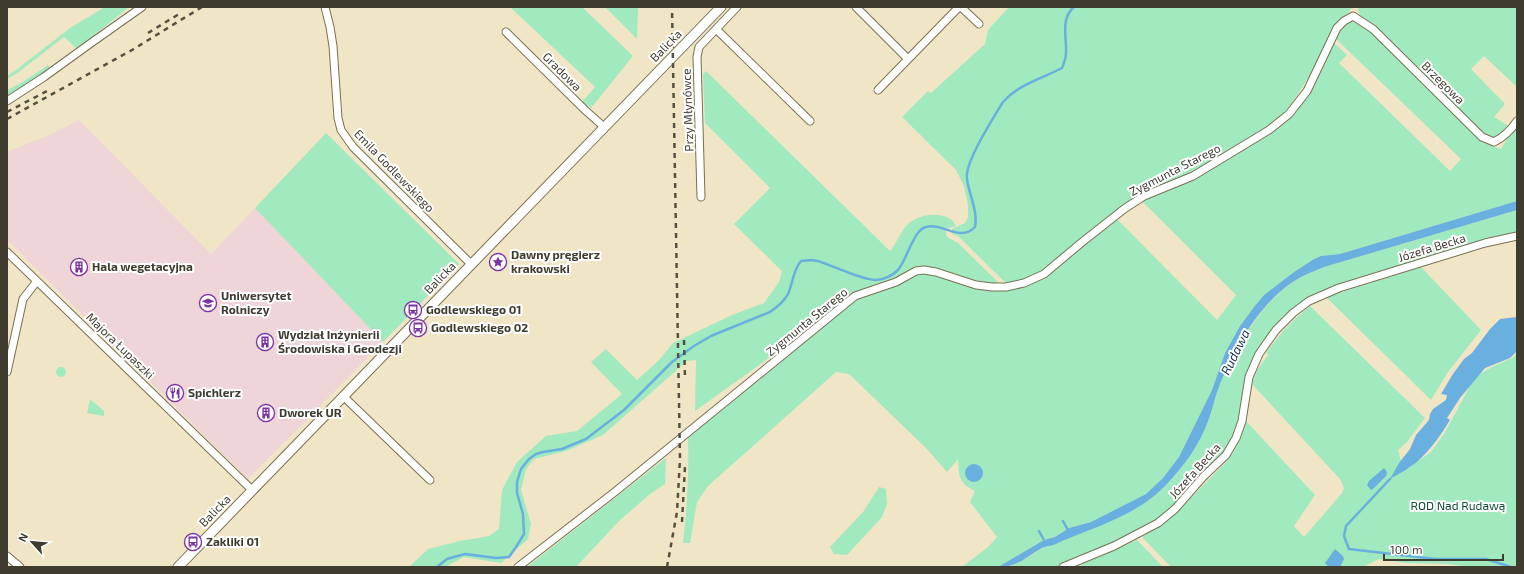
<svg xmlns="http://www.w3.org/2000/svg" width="1524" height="574" viewBox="0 0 1524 574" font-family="'Exo 2',sans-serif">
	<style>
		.education { fill: #efd4d8 }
		.green { fill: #a1e9bf }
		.water { fill: #69afdf }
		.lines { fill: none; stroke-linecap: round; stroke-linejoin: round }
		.stream { stroke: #69afdf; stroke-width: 2.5 }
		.street-casing { stroke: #797053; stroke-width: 9 }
		.secondary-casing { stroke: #797053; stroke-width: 11 }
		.street { stroke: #fff; stroke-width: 7 }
		.secondary { stroke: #fff; stroke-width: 9 }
		.rail { stroke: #555141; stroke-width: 2.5; stroke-dasharray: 5 5; stroke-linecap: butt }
		.labels { text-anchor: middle; stroke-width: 4; stroke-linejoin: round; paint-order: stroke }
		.street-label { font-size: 12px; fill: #3f3b2e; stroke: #fff }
		.poi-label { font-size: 12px; font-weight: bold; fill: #3f3b2e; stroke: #fff; text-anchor: start }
		.park-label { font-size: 12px; fill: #124e32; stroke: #fff }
		.water-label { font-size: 13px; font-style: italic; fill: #133246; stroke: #fff }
	</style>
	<rect width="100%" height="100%" fill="#f0e6c5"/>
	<path class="education" d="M79 120 211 254 255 208 383 342 248 479 7 240V152L52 134Z"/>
	<path class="green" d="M105 7H129L77 49 64 37 16 74 7 79V76L16 70 70 28Z
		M510 7H582L633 56 591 108 582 102 595 87Z
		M605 7H638L637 39Z
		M1009 7H1352L1349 12 1337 23 1312 72 1292 103 1278 119 1249 139 1205 166 1133 198 1093 228 1055 263 1033 278 1007 284 958 236 952 234V229L965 223 968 217V205L964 186 956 170 902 117 928 91 931 93 985 44 988 30Z
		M1359 7H1517V87L1484 56 1471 69 1505 104 1494 117 1509 126C1502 133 1498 139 1488 137L1375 27 1361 16 1358 11Z
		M1354 21C1374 27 1394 55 1409 70 1430 90 1453 111 1474 131L1480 138 1481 142 1501 149 1514 128 1517 131V201L1340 254 1321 256 1314 259 1294 272 1264 295 1254 307 1240 326 1225 353 1212 390 1179 457 1163 478 1146 494 1091 522 1069 528 1055 537 1044 540 998 567H962L988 547 997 537 970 502 975 491C958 483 959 475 958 459L947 472 926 448 849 374 836 372 708 486 697 502 690 543H683C687 508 689 474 688 438L859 297 915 275C941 270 962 287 986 290 1001 292 1027 287 1040 280 1055 271 1068 258 1081 247 1092 237 1105 228 1117 219L1217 320 1236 295 1141 200 1192 179 1292 112 1333 42 1347 55 1339 63 1450 171 1461 159 1335 38C1339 30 1344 24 1354 21Z
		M48 65 51 70 7 98V90L21 83Z
		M706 71 890 251C897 243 901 230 909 223 921 213 949 210 956 226L945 229 947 237 958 243 1001 285 978 283 923 268 896 280 852 295 784 347 695 411 696 360 687 361 603 435 566 451 534 459 526 469 521 490 531 524 528 539 501 563 464 557 445 567H409L428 549 460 541 489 536 499 529 502 490 517 462 546 436 577 431 622 394 591 362 606 349 637 380 659 360 673 343 732 315 764 303 779 282 782 271 734 224 770 188 705 123 703 74Z
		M326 133 459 264 383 342 255 208Z
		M1517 210V234L1311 298 1259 351 1239 425 1223 455 1163 516 1141 531 1057 567H1009C1014 565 1020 562 1025 559 1031 556 1037 551 1043 548 1047 545 1053 546 1057 543 1094 525 1139 515 1168 483 1185 465 1200 443 1208 420 1212 411 1214 401 1217 391 1234 350 1263 296 1305 275 1311 272 1318 270 1324 267Z
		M1421 267 1481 330 1448 372 1431 400 1326 297Z
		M1310 306 1425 418 1407 442 1398 450 1401 461 1410 467 1431 452 1444 434 1475 377 1492 367 1514 357 1517 352V567H1469L1448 564 1406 563 1379 559 1363 567H1171L1142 537 1171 518 1228 460 1236 448 1246 421 1315 495 1294 526 1304 537 1342 493 1344 488 1340 479 1252 384 1255 373 1268 355 1267 352C1280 333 1292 321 1310 306Z
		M56 372a5 5 0 1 1 10 0a5 5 0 1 1-10 0Z
		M90 399 104 411V416L87 413Z
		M666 458 665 484 650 494 619 521 576 567H527Z
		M879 487 886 489 887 504 882 517 847 555 834 554 830 547 863 512Z
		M1137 540 1163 567H1080L1084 563Z"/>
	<path class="water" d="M1517 201V210L1324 267C1318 270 1311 272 1305 275 1262 296 1233 350 1217 392 1214 401 1212 411 1208 421 1200 444 1184 466 1167 484 1141 512 1102 525 1067 539 1063 540 1060 542 1056 544 1052 546 1046 546 1042 548 1026 557 1018 567 998 567L1044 540 1055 537 1069 528 1091 522 1146 494 1163 478 1179 457 1212 390 1225 353 1240 326 1254 307 1264 295 1294 272 1314 259 1321 256 1340 254Z
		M1517 317V351L1510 358 1485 368 1460 398 1447 418 1450 420C1441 435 1430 450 1417 462 1409 468 1399 474 1390 479L1399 463 1410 449 1416 435 1429 420 1430 414 1433 409 1446 400 1447 395 1441 394 1453 374 1464 359 1472 353 1490 329 1500 319Z
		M965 473a9 9 0 1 1 18 0a9 9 0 1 1-18 0Z
		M1384 468 1387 472 1386 476 1373 489 1371 490 1367 485 1369 481Z
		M1335 549 1343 556 1344 559 1340 567H1329L1325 563Z"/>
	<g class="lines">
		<path class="stream" d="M1390 479 1346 526 1344 536 1349 549 1435 559H1486L1511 567
			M1063 521 1069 532
			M1039 531 1045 542
			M437 567 447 559 465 554 496 558 509 557 516 547 524 534 523 514 517 493V482L521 469 529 459 536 454 543 452 562 449 586 439 624 410 672 362 694 346 711 336 770 312C777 307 784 302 788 294 793 283 793 270 801 261L811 260 818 261C831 265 864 281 876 280 884 280 893 275 898 270 904 262 907 253 911 245 915 238 918 229 926 227 942 222 960 243 975 227 978 210 969 195 967 179 964 163 994 117 1003 102 1019 84 1041 79 1062 68 1064 63 1066 58 1066 53 1067 37 1060 19 1074 7"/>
		<g class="street-casing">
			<path id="street" d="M325 7 330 27 333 46 338 118 341 130 353 147 471 264
				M856 7 907 58
				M961 7 979 24
				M716 29 810 121
				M506 32 585 110 604 127
				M878 90 959 7
				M7 101 44 77 91 43 142 7
				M701 197 697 57 699 47 737 7
				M7 252 252 490
				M7 372 23 299 37 281
				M343 396 430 480
				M7 556 20 567
				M518 567 616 491 855 296 896 282 916 271 924 270 936 272 976 285 992 287H1006L1024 283 1044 274 1081 243 1124 209 1144 196 1193 176 1269 130 1289 114 1307 91 1337 28 1344 21 1353 16 1373 29 1482 137 1494 142C1504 137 1511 130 1517 121
				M1063 567 1114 546 1158 523 1175 509 1203 477 1226 455 1236 438 1242 421 1249 377 1259 354 1276 330 1293 313 1309 301 1339 288 1485 243 1517 236"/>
		</g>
		<g class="secondary-casing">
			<path id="secondary" d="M178 567 721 7"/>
		</g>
		<use href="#street" class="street"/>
		<use href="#secondary" class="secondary"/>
		<path class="rail" d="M148 33 179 14
			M7 112 49 90
			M7 119 132 50 202 7
			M684 340 685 378
			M682 522 685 466
			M667 567 677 512 680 459 672 7"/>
	</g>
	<defs>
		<g id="sight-ring" transform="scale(0.9)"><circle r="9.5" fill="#fff" stroke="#7b33a5" stroke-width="1.5"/><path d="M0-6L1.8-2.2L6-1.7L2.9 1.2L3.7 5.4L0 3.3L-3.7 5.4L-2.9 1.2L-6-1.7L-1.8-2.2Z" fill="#7b33a5"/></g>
		<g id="building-ring" transform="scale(0.9)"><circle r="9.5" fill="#fff" stroke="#7b33a5" stroke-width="1.5"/><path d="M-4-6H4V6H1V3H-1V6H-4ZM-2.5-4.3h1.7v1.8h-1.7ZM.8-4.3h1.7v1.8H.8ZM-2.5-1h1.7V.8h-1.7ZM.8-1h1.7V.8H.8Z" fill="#7b33a5"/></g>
		<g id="university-ring" transform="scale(0.9)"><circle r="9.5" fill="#fff" stroke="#7b33a5" stroke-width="1.5"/><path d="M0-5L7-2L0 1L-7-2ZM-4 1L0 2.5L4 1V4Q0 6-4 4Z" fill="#7b33a5"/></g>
		<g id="bus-ring" transform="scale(0.9)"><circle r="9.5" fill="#fff" stroke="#7b33a5" stroke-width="1.5"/><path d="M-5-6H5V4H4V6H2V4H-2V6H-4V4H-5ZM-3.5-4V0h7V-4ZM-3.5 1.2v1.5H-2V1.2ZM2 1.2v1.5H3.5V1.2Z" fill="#7b33a5"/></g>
		<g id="restaurant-ring" transform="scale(0.9)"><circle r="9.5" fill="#fff" stroke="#7b33a5" stroke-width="1.5"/><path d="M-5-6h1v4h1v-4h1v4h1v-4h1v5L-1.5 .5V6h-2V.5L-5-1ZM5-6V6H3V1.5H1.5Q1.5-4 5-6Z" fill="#7b33a5"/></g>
	</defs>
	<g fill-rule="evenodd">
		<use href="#sight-ring" x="498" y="262"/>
		<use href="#building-ring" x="79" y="267"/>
		<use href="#university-ring" x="208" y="303"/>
		<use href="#bus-ring" x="413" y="310"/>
		<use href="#bus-ring" x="418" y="328"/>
		<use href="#building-ring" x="265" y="342"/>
		<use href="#restaurant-ring" x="175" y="393"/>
		<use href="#building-ring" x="266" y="413"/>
		<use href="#bus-ring" x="193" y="542"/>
	</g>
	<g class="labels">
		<g class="street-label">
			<text transform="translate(666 46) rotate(-46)" y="4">Balicka</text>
			<text transform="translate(562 72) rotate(45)" y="4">Gradowa</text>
			<text transform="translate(1443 83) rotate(45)" y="4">Brzegowa</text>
			<text transform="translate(688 110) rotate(-92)" y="4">Przy Młynówce</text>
			<text transform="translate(1175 170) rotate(-27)" y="4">Zygmunta Starego</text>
			<text transform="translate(394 171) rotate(46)" y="4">Emila Godlewskiego</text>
			<text transform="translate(1432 248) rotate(-17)" y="4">Józefa Becka</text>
			<text transform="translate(440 278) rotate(-46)" y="4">Balicka</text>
			<text transform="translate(807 322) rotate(-39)" y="4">Zygmunta Starego</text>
			<text transform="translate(120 346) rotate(44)" y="4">Majora Łupaszki</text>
			<text transform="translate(1195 471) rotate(-48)" y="4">Józefa Becka</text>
			<text transform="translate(215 511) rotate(-46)" y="4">Balicka</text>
		</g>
		<g class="poi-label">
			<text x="511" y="259">Dawny pręgierz<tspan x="511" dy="14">krakowski</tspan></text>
			<text x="92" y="271">Hala wegetacyjna</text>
			<text x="221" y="300">Uniwersytet<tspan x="221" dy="14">Rolniczy</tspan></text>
			<text x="426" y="314">Godlewskiego 01</text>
			<text x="431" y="332">Godlewskiego 02</text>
			<text x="278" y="339">Wydział Inżynierii<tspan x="278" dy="14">Środowiska i Geodezji</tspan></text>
			<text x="188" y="397">Spichlerz</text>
			<text x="279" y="417">Dworek UR</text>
			<text x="206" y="546">Zakliki 01</text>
		</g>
		<g class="park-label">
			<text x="1458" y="510">ROD Nad Rudawą</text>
		</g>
		<g class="water-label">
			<text transform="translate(1235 352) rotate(-64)" y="5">Rudawa</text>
		</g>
	</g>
	<rect width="1524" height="574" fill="none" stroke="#3f3b2e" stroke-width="16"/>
	<g transform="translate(32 542) rotate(297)" stroke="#ffffff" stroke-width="3" paint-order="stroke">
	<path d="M0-3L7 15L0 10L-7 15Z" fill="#3f3b2e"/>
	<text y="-6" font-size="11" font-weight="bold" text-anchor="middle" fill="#3f3b2e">N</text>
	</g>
	<path d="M1384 554v6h119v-6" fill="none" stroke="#3f3b2e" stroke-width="2"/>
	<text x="1390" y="554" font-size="12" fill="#3f3b2e" stroke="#ffffff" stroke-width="3" paint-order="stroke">100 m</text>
</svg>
